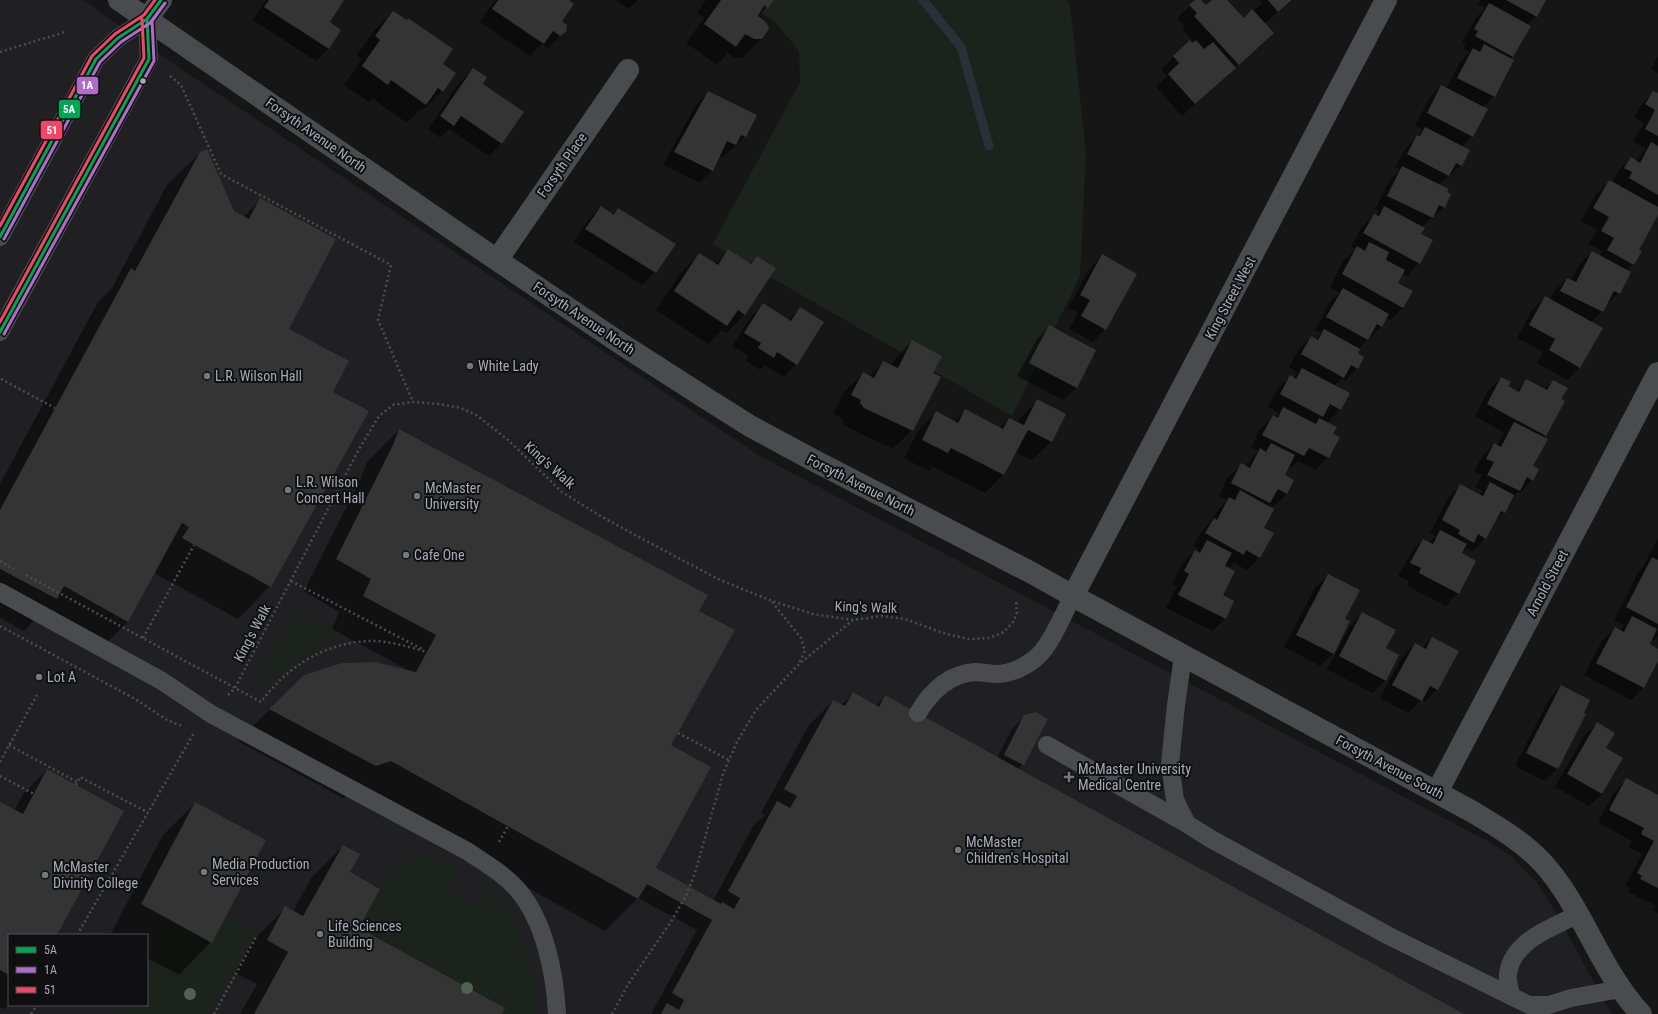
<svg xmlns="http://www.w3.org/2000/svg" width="1658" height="1014" viewBox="0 0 1658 1014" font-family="'Roboto Condensed',sans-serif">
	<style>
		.built { fill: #202022; fill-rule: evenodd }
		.green { fill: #1c231d }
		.shadow { fill: #0007 }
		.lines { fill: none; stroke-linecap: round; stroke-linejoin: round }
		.stream { stroke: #293037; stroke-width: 9 }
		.building { fill: #343435 }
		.path { stroke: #4c4d51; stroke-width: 2.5; stroke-dasharray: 2 3; stroke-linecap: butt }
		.service { stroke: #4a4b4f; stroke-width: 18 }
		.minor { stroke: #4a4b4f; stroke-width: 22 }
		.tertiary { stroke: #4a4b4f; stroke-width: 22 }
		.bus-1-casing { stroke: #101012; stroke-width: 6 }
		.bus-2-casing { stroke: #101012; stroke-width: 6 }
		.bus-3-casing { stroke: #101012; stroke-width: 6 }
		.bus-1 { stroke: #00a651; stroke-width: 3 }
		.bus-2 { stroke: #b06ccc; stroke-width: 3 }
		.bus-3 { stroke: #f34667; stroke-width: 3 }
		.tree { fill: #4f6251 }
		.bus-dot { fill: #a7abb7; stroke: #101012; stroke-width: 1.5 }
		.poi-dot { fill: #74777f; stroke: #101012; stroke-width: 1.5 }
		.labels { text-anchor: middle; stroke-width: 4; stroke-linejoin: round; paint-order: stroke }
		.street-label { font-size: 14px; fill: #a7abb7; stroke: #101012 }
		.poi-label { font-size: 14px; fill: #a7abb7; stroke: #101012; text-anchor: start }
		.line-badge { stroke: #101012; stroke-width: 1.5 }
		.badge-label { font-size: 11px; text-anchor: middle; font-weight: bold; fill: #fff }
	</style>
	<rect width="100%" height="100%" fill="#161616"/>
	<path class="built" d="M0 0H83L187 73 760 456 1491 843 1509 855 1537 883 1549 901 1612 1014H0ZM9 935H147V1005H9Z"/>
	<path class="green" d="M739 0H1067L1070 4 1086 153 1080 276 1012 416 713 244 800 82 799 51 774 21Z
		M296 611 335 632 331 640 297 660 267 684 258 679Z
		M427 855 458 868 446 890 481 909 492 890C522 923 536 970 538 1014H502L505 1008 359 928 394 868C405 859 414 857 427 855Z
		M226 918 254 934 210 1014H122L127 1005H147V968L173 921 212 943Z"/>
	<path class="shadow" d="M266 0H343L328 22 340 30 328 49 316 61 253 20Z
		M495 0H567L561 21 565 31 552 44 547 48 542 44 530 56 480 22Z
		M615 0H638L629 9Z
		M706 0H773L758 17 761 39 742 58H735L728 53 717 65 686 43 704 18 697 13Z
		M1196 0H1200L1206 7 1214 0H1226L1244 19 1262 3 1259 0H1293L1264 24 1260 45 1182 116 1156 87 1167 76 1161 69 1174 56 1194 42 1182 29 1185 26 1177 18Z
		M1481 0H1545L1536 16 1527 25 1529 27 1511 59 1494 96 1483 107 1472 136 1462 147 1461 165 1439 185 1444 207 1422 227 1420 234 1419 263 1407 276 1402 273 1396 283 1403 308 1390 320 1386 318 1381 327 1358 349 1356 353 1357 368 1345 381 1342 379 1334 386 1340 409 1327 423 1332 434 1328 457 1316 470 1298 461 1291 468 1288 467 1284 475 1287 494 1274 506 1269 504 1266 506 1259 558 1247 570 1234 563 1230 567 1225 564 1221 596 1233 601 1225 619 1212 631 1166 608 1177 586 1172 584 1182 564 1195 551 1196 552 1199 549 1193 546 1201 532 1210 523 1217 511 1227 500 1219 496 1228 477 1241 465 1245 467 1258 451 1251 448 1260 429 1273 416 1275 417 1279 413 1268 407 1277 389 1290 377 1293 378 1298 373 1289 367 1298 350 1311 337 1315 340 1321 333 1315 330 1330 302 1339 293 1330 287 1344 260 1356 249 1351 246 1361 228 1374 215 1376 216 1380 211 1375 209 1390 180 1400 170 1395 167 1405 149 1423 130 1415 126 1429 99 1441 86 1446 89 1460 62 1470 52 1463 49 1466 44 1462 42 1477 17 1485 8 1478 5Z
		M393 12 442 64V91L423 110 422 108 407 123 373 99 369 102 344 85 362 59 357 55 374 31Z
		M1658 56V73L1651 69Z
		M473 69 482 84 523 112 501 144 489 156 449 129 440 138 428 129 460 82Z
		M708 92 745 136 723 157 719 156 712 170 700 183 663 165 696 105Z
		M1653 92 1658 95V213L1638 250 1633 264 1627 270 1630 272 1619 293 1605 306 1602 312 1591 322 1580 367 1567 380 1537 363 1543 352 1517 338 1532 310 1545 297 1550 300 1554 291 1567 279 1571 281 1579 265 1592 252 1599 256 1602 251 1589 244 1597 230 1581 221 1596 194 1609 182 1619 187 1621 185 1613 181 1618 171 1631 158 1636 161 1646 149 1633 142 1644 123 1634 117 1641 105Z
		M200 153 234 212 243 217 260 200 288 329 331 392 270 586 238 619 154 573 128 622 95 654 34 620 24 631 0 618V484L98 302 112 288 167 185Z
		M601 207 613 215 619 209 655 272 642 285 574 242 588 220Z
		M728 251 749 264 757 257 774 269 744 315 726 333 722 330 708 344 656 310 681 273 699 254 715 264Z
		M1102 256 1105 329 1093 342 1069 329 1078 313 1068 308 1090 268Z
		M763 305 788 320 800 309 796 364 784 377 765 365 760 370 746 361 749 356 732 346 751 317Z
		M1050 326 1095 350 1076 388 1063 400 1017 376 1037 339Z
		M912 341V430L893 449 845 426 842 422 843 419 833 414 844 392 863 374 869 377 884 362 891 366 894 360Z
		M1501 378 1507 386 1516 391 1526 381 1544 390 1553 381 1560 400 1532 467V480L1520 493 1518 492 1511 498 1504 512 1493 523 1486 538 1473 551 1467 548 1461 554 1458 593 1446 606 1407 586 1409 581 1398 576 1411 553 1423 540 1429 543 1436 536 1430 533 1448 498 1461 485 1479 495 1483 491 1475 487 1482 475 1474 471 1482 457 1494 444 1497 445 1504 433 1475 416 1488 391Z
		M1038 400 1065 414 1051 442 1032 460 1015 452 1003 475 985 493 933 467 929 471 904 458 918 431 936 413 954 422 965 411 999 428 1009 419 1017 423 1019 419Z
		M399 430 698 611 670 746 652 872 713 901 753 826 765 815 761 813 809 725 833 701 841 705 853 694 875 706 885 696 997 758 1012 729 1025 716 1047 719 1023 764 1018 769 1462 1014H651L697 930 638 898 605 931 358 793 343 798 238 741 270 709 403 670 404 668 332 629 339 612 304 591 361 478 367 462Z
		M1658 538V636L1653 641 1651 639 1648 645 1658 650V659L1644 687 1631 700 1584 675 1602 641 1615 629 1620 630 1624 625 1614 620 1639 571 1645 565H1644Z
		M1328 575 1344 619 1349 622 1333 654 1320 666 1284 647 1315 588Z
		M1362 614 1385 648 1398 655 1385 681 1372 693 1327 669 1350 626Z
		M1432 638 1437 689 1425 702 1421 700 1408 713 1380 698 1402 657 1415 644 1422 648Z
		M1561 686 1584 714 1557 769 1544 781 1515 766 1549 699Z
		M1597 723 1605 748 1622 759 1602 794 1589 806 1555 787 1584 736Z
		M47 770 55 935H9V1004L4 1009 0 1007V803L14 811 23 794Z
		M1627 779 1658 796V913L1654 911 1656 906 1628 892 1630 888 1625 886 1642 854 1629 847 1632 841 1598 822 1614 792Z
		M195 803 211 942 179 975 147 958V935H110L163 835Z
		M343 846 357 928 501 1014H240L257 984 235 973 253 940 286 908 293 912 311 878Z"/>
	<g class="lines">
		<path class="stream" d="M923 0 961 47 989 146"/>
	</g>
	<path class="building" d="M269 0H344L330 22 341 30 329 49 264 7Z
		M498 0H569L574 4 562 21 567 25 566 32 560 36 553 31 544 44 492 9Z
		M721 0H774L768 8 764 5 758 16 766 22 769 29 762 39H754L745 34 736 47 704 24Z
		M1195 0H1201L1206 5 1212 0H1227L1244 18 1252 9 1274 33 1239 65 1194 16 1197 13 1189 5Z
		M1268 0H1292L1278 12Z
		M1506 0H1546L1537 17Z
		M1489 3 1531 26 1513 57 1475 36 1478 31 1474 29Z
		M393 11 407 20 408 18 453 49 443 64 456 73 443 92 438 88 426 105 391 80 388 85 362 66 380 40 375 36Z
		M1190 40 1192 43 1196 40 1204 49 1213 42 1236 68 1195 104 1168 74 1179 63 1173 56Z
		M1484 44 1514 60 1495 97 1457 78 1473 48 1480 52Z
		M473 68 487 77 483 84 524 112 502 144 461 116 454 126 440 116Z
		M1441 85 1488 109 1473 137 1427 113Z
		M708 91 757 115 746 137 741 135 736 145 727 141 713 171 674 152Z
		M1653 91 1658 93V136L1645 129 1655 110 1645 104Z
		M1425 127 1470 150 1462 166 1456 163 1449 176 1407 154 1417 135 1420 136Z
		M1651 142 1658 146V195L1629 178 1632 172 1624 168 1631 157 1640 163Z
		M207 149 234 211 249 219 260 198 336 239 289 329 349 361 333 392 369 411 271 587 182 538 189 527 182 523 128 622 64 586 57 599 0 569V510L131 268 135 271 200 152Z
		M1402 166 1449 189 1447 192 1451 194 1445 208 1439 205 1433 218 1387 196Z
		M1609 180 1658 207V215L1639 250 1642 251 1634 265 1607 250 1614 238 1601 231 1609 217 1593 208Z
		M601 206 614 215 618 208 676 244 656 273 585 229Z
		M1384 206 1425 228 1421 234 1433 240 1420 264 1363 233 1374 214 1379 216Z
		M1369 242 1389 252 1386 260 1405 270 1398 283 1413 291 1403 308 1342 274 1357 246 1365 251Z
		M728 249 751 264 757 256 776 268 745 315 738 310 727 326 674 291 699 253 718 265Z
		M1592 251 1631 272 1620 294 1614 291 1603 312 1560 291 1567 278 1576 282Z
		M1102 254 1137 274 1106 330 1081 316 1090 300 1080 295Z
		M1343 288 1389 314 1382 327 1377 324 1368 340 1326 317Z
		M1545 296 1603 328 1580 368 1549 350 1555 339 1529 325Z
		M763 303 791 321 800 307 824 322 797 365 777 352 774 358 758 348 761 343 744 333Z
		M1049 325 1096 350 1077 388 1029 363Z
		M1324 329 1360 349 1358 353 1364 357 1358 369 1351 365 1344 378 1301 354 1311 336 1318 340Z
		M912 340 942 356 933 373 941 377 913 431 864 408 860 403 861 400 851 395 863 372 874 378 883 361 898 368Z
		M1302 368 1350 393 1341 410 1330 404 1323 417 1280 394 1290 375 1296 379Z
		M1501 377 1511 382 1508 386 1519 392 1526 379 1547 390 1553 380 1568 388 1561 399 1565 401 1546 436 1487 404Z
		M1037 399 1066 414 1052 442 1028 430 1004 475 951 448 948 453 922 440 936 411 958 423 965 409 1003 429 1009 418 1024 425Z
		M1283 407 1316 424 1319 418 1337 427 1333 434 1340 437 1329 458 1309 448 1304 456 1262 435 1273 415 1278 418Z
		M1514 422 1548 439 1533 466 1539 469 1533 481 1527 477 1520 491 1487 475 1494 462 1486 459 1494 443 1501 447Z
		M399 429 708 595 699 611 735 630 671 745 711 767 656 868 721 904 722 902 734 909 740 898 728 891 777 801 790 808 797 796 784 789 833 700 845 706 853 692 879 707 885 695 1464 1014H661L667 1003 679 1010 684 1000 672 993 712 920 647 884 638 899 391 761 376 766 269 709 304 675 342 663 375 662 416 672 436 635 363 596 371 579 336 559 393 445Z
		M1271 443 1295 455 1285 475 1294 480 1287 494 1278 489 1270 503 1231 483 1241 463 1250 468 1260 448 1266 452Z
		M1490 482 1514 495 1505 513 1501 511 1486 539 1478 534 1474 543 1458 534 1460 530 1442 520 1460 484 1483 496Z
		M1240 490 1274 509 1264 528 1274 533 1260 558 1246 550 1244 555 1205 533 1214 518 1217 520 1229 497 1235 500Z
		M1440 530 1467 544 1462 553 1476 561 1459 594 1419 573 1421 568 1410 563 1423 539 1433 544Z
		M1207 540 1232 553 1225 566 1235 571 1223 595 1234 601 1226 619 1178 595 1189 574 1184 571 1195 550 1200 553Z
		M1652 557 1658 560V624L1626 607Z
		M1328 574 1360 590 1345 619 1350 621 1334 654 1296 635Z
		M1362 612 1396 630 1386 648 1399 655 1386 681 1339 656Z
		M1632 616 1657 629 1650 644 1658 649V661L1644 688 1596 663 1615 627 1624 632Z
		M1432 637 1459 651 1438 690 1430 686 1422 701 1392 685 1415 643 1426 649Z
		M1561 685 1590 700 1584 713 1586 714 1558 769 1526 753Z
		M1036 712 1048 719 1024 765 1004 755 1024 715Z
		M1597 722 1615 733 1606 748 1623 758 1602 794 1567 774Z
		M47 769 124 811 57 935H9V975L0 970V802L23 814Z
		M1626 778 1658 795V888L1640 879 1642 876 1637 873 1654 841 1641 834 1644 828 1609 810Z
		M195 802 266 840 212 943 141 904Z
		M343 845 360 854 350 872 380 889 359 928 505 1008 502 1014H254L288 952 267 940 285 906 303 916Z"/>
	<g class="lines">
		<path class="path" d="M0 52 65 32
			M170 76 181 85 221 174 391 265 378 320 413 402
			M1 379 55 408
			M0 561 14 569
			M26 575 261 702C287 666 328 641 373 641 391 641 409 647 427 652
			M291 581 422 649
			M772 602 801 638 805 651 799 663
			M0 626 135 699 167 720 182 726
			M143 638 194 545
			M228 695 235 688 359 449 379 416 393 405 413 402 439 404 461 408 476 415 507 439 562 492 602 517 665 551 720 580 772 601 813 614 853 620 882 616 905 619 943 633 968 639 989 638 1004 632 1013 622 1017 613 1016 604 1018 600
			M678 733 729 760
			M9 745 77 782
			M0 762 37 695
			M0 776 34 794
			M76 785 80 777 147 812
			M499 842 508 826
			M77 935 194 733
			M31 1014 37 1005
			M214 1014 256 937
			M612 1014 629 983 670 923 686 896 695 873 723 774 737 742 756 710 798 665 853 620"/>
		<path class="service" d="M0 237 96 59 118 38 147 19
			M0 332 149 59 147 19
			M0 592 162 681 211 714 467 851C485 863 504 874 518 890 545 922 555 974 557 1014
			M1183 656 1176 705 1170 764 1175 800 1187 824 1211 839 1389 936 1529 1005H1549L1571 998 1621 989
			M918 713C931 691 949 674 975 672 983 672 989 674 997 674 1011 674 1027 666 1038 656 1052 643 1063 614 1073 596
			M1047 745 1187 824
			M1511 996C1510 989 1507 981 1508 974 1512 941 1551 928 1577 915"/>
		<path class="minor" d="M119 0 497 260 623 345 704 397 750 426 813 460 1032 573 1073 596
			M147 19 161 0
			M497 260 628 70
			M1437 792 1658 373"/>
		<path class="tertiary" d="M1386 0 1073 596 1473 812C1498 827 1522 841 1542 862 1583 907 1599 969 1641 1014"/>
		<g class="bus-1-casing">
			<path id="bus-1" d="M0 237 96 59 118 38 147 19 161 0
				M0 332 149 59 147 19 161 0"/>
		</g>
		<g class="bus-2-casing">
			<path id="bus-2" d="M4 239 100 62 121 42 150 23 165 3
				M4 334 154 61 152 21 165 3"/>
		</g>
		<g class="bus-3-casing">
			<path id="bus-3" d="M0 226 92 56 115 34 144 15 155 0
				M0 322 144 58 142 19"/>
		</g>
		<use href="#bus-1" class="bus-1"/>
		<use href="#bus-2" class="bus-2"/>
		<use href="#bus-3" class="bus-3"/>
	</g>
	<g class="tree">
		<circle cx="467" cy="988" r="6"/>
		<circle cx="190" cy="994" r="6"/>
	</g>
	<circle class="bus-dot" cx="143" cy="81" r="3.5"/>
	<g class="poi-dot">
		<circle cx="470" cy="366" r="4"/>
		<circle cx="207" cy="376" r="4"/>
		<circle cx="288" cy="490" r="4"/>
		<circle cx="417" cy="496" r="4"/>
		<circle cx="406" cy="555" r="4"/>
		<circle cx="39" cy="677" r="4"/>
		<path d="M1067 771h4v4h4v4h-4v4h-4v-4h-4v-4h4z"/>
		<circle cx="958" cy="850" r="4"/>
		<circle cx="204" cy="872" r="4"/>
		<circle cx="45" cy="875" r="4"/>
		<circle cx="320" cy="934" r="4"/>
	</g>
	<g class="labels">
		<g class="street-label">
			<text transform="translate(316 135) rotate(35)" y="5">Forsyth Avenue North</text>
			<text transform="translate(562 165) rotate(-55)" y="5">Forsyth Place</text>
			<text transform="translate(1230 298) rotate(-62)" y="5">King Street West</text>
			<text transform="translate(584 318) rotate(34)" y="5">Forsyth Avenue North</text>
			<text transform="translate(550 465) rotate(42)" y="5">King's Walk</text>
			<text transform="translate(861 485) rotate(27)" y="5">Forsyth Avenue North</text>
			<text transform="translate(1547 583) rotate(-62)" y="5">Arnold Street</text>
			<text transform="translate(866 607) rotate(2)" y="5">King's Walk</text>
			<text transform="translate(252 633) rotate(-62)" y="5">King's Walk</text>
			<text transform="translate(1390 767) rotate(28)" y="5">Forsyth Avenue South</text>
		</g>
		<g class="poi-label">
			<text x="478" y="371">White Lady</text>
			<text x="215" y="381">L.R. Wilson Hall</text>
			<text x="296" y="487">L.R. Wilson<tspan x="296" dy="16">Concert Hall</tspan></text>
			<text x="425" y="493">McMaster<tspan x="425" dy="16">University</tspan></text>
			<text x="414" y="560">Cafe One</text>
			<text x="47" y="682">Lot A</text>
			<text x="1078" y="774">McMaster University<tspan x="1078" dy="16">Medical Centre</tspan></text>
			<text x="966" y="847">McMaster<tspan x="966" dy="16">Children's Hospital</tspan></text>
			<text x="212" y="869">Media Production<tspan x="212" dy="16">Services</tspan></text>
			<text x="53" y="872">McMaster<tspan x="53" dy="16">Divinity College</tspan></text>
			<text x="328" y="931">Life Sciences<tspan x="328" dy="16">Building</tspan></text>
		</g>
	</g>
	<g class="line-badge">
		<rect x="76" y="76" width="23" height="19" rx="4" fill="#b06ccc"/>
		<rect x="58" y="99" width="23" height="20" rx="4" fill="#00a651"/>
		<rect x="40" y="120" width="23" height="20" rx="4" fill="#f34667"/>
	</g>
	<g class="badge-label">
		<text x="87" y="89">1A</text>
		<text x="69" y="113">5A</text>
		<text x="52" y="134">51</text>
	</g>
	<rect x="8" y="934" width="140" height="72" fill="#101012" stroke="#4c4e54"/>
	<rect x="16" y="947" width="20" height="6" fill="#00a651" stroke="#4c4e54"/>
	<text x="44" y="954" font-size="12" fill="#a7abb7">5A</text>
	<rect x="16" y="967" width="20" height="6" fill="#b06ccc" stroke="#4c4e54"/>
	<text x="44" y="974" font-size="12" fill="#a7abb7">1A</text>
	<rect x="16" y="987" width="20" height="6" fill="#f34667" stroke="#4c4e54"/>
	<text x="44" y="994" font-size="12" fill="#a7abb7">51</text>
</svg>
